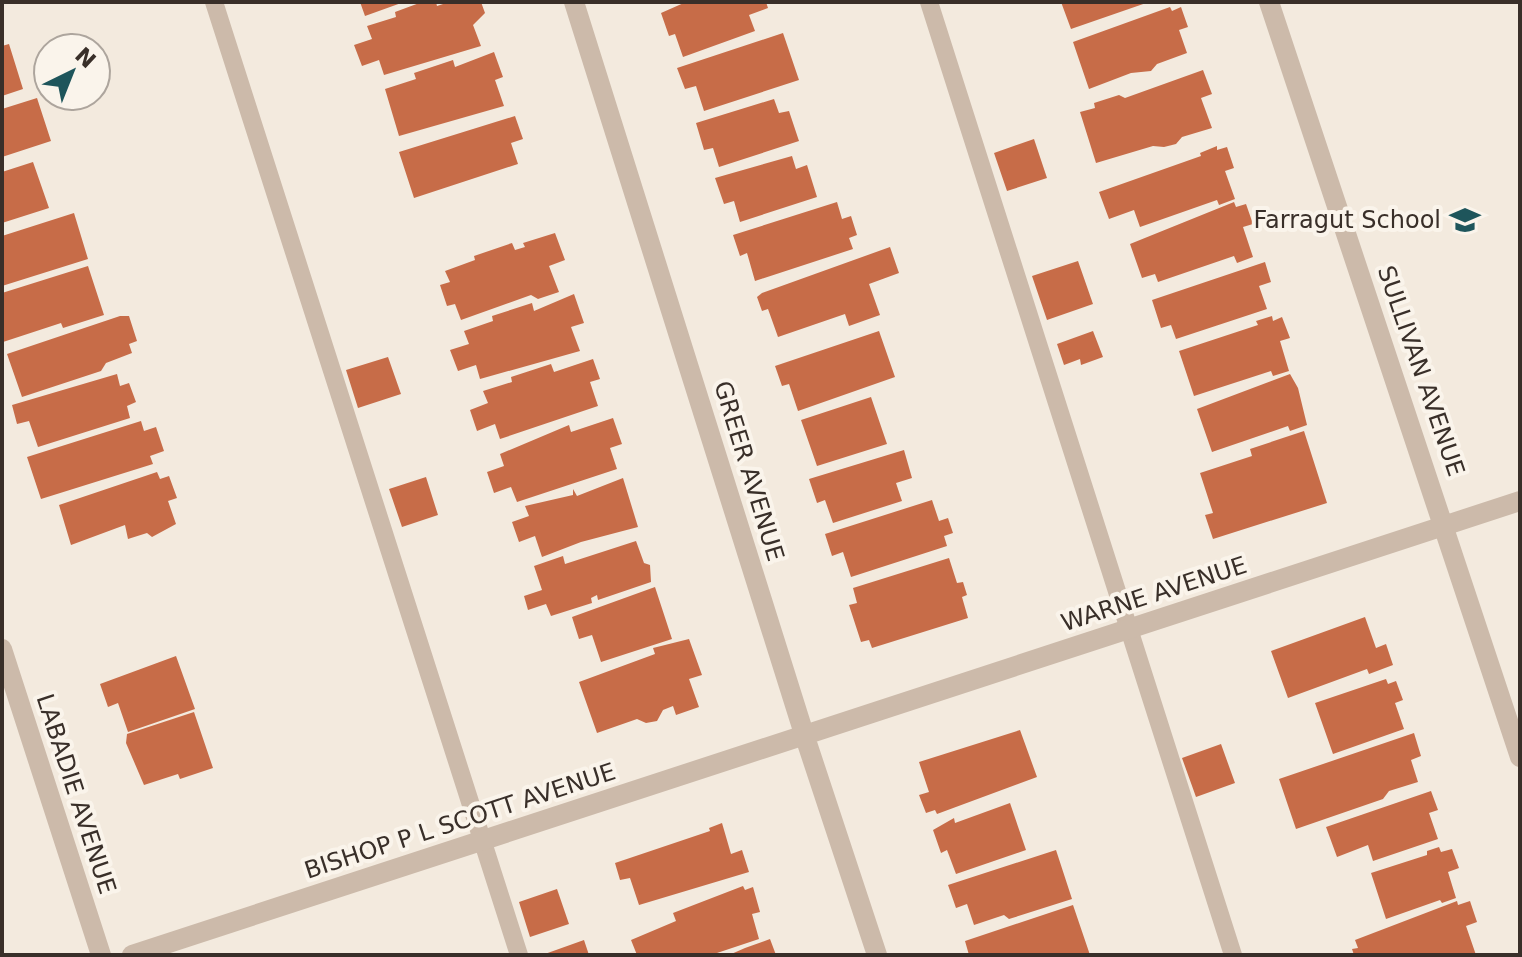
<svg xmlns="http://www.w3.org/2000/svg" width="1522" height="957" viewBox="0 0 1522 957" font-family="'DejaVu Sans',sans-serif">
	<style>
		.building { fill: #c76c48 }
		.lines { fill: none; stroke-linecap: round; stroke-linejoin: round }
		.lane { stroke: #ccbaaa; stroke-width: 18 }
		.street { stroke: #ccbaaa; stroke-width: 20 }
		.labels { text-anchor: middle; stroke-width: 8; stroke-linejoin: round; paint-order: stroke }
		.poi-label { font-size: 24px; fill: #392f29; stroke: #faf4eb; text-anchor: end }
		.street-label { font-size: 24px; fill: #392f29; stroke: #faf4eb }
	</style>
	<rect width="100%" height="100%" fill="#f3eade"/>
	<path class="building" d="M360 2H404L365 16Z
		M422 2H436L437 6 449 2H481L485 13 473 25 481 46 384 75 379 60 362 66 354 45 372 39 367 26 396 17 395 12Z
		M686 2H766L768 8 749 15 755 31 683 57 675 34 669 36 661 13Z
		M1061 2H1149L1071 29Z
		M1170 7 1172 11 1181 7 1188 27 1179 30 1187 53 1157 64 1151 71 1131 73 1089 89 1073 42Z
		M783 33 799 80 704 111 696 86 685 89 677 68Z
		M9 44 23 89 2 96V46Z
		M494 52 503 77 495 80 504 106 399 136 385 89 416 79 414 73 453 60 455 67Z
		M1203 70 1212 94 1201 98 1212 128 1182 137 1176 144 1164 147 1153 146 1096 163 1080 112 1095 108 1094 103 1119 95 1125 98Z
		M37 98 51 141 2 157V109Z
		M774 99 779 113 789 111 799 141 719 167 713 148 704 150 696 123Z
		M515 116 523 139 511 143 518 164 414 198 399 152Z
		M1034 139 1047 178 1007 191 994 153Z
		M1217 146V150L1227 147 1234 168 1225 171 1235 199 1219 205 1217 200 1140 227 1134 210 1109 219 1099 192 1201 156 1200 153Z
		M792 156 796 169 807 165 817 197 740 222 734 201 724 204 715 178Z
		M33 162 49 208 2 223V172Z
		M837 202 842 219 851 216 857 235 849 238 853 249 755 281 747 253 740 256 733 235Z
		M1234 202 1236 207 1246 204 1253 224 1243 227 1253 257 1237 263 1234 256 1158 282 1155 274 1142 278 1130 244Z
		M74 213 88 259 2 286V236Z
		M555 233 565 260 549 266 559 292 538 299 531 295 461 320 455 304 447 306 440 285 450 282 445 271 475 260 474 256 512 243 515 250 525 247 523 243Z
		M890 247 899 273 869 284 880 315 849 326 845 314 778 337 768 309 762 311 757 297 762 293Z
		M1078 261 1093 304 1047 320 1032 276Z
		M1265 262 1271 282 1259 286 1267 309 1176 339 1171 325 1161 328 1152 300Z
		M88 266 104 315 63 328 61 323 3 342 2 293Z
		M574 294 584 323 571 327 580 351 480 379 476 365 458 371 450 350 469 344 464 331 493 321 492 316 532 303 534 311Z
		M120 316H129L137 341 129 344 132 353 106 363 101 371 22 397 7 354Z
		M1272 316 1273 321 1282 317 1290 338 1280 341 1289 371 1273 376 1271 371 1194 396 1179 351 1258 325 1256 321Z
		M879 331 895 377 798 411 789 384 782 386 775 366Z
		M1093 331 1103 357 1081 365 1080 359 1064 365 1057 344Z
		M388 357 401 394 358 408 346 370Z
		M593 359 600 379 590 382 598 406 500 439 495 424 477 431 470 410 488 403 483 391 512 382 511 377 551 364 554 372Z
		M117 374 120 386 129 383 136 402 127 406 130 418 38 447 29 421 17 424 12 405Z
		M1290 374 1298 388 1307 425 1290 431 1288 426 1212 452 1197 409Z
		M871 397 887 444 817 466 801 420Z
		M613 418 622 444 610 448 617 469 517 502 511 487 494 493 487 472 504 466 500 454 569 425 571 432Z
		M141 421 144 431 156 427 164 451 150 456 153 464 41 499 27 457Z
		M1304 431 1327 503 1213 539 1205 515 1213 513 1200 473 1252 456 1250 449Z
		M904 450 912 478 896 483 902 501 833 523 825 500 817 503 809 479Z
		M157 472 160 479 169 476 177 498 168 501 176 524 152 537 147 533 128 539 125 525 71 545 59 505Z
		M426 477 438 515 402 527 389 489Z
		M623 478 638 527 581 542 542 557 535 536 519 542 512 522 529 516 525 506 573 495V489L577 496Z
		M932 500 939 521 948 518 953 533 944 536 947 546 851 577 843 552 832 556 825 534Z
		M636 541 644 563 650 565 651 582 598 600 597 595 591 598 592 603 551 616 546 604 528 610 524 596 542 590 534 566 563 556 565 564Z
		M949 558 957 583 963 582 967 595 962 597 968 618 872 648 869 640 861 642 849 605 857 603 853 588Z
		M655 587 672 639 601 662 592 635 579 639 572 617Z
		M1365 617 1376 648 1386 644 1393 665 1369 674 1367 669 1288 698 1271 651Z
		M689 639 702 675 689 679 699 707 676 715 673 706 663 710 657 721 646 723 637 719 597 733 579 682 655 654 653 648Z
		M176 656 195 709 128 732 118 703 108 707 100 684Z
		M1386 679 1388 684 1396 681 1403 700 1395 703 1404 729 1333 754 1315 703Z
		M194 712 213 768 180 779 178 774 144 785 126 743 127 734Z
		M1020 730 1037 777 937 814 935 810 926 813 919 795 929 792 919 762Z
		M1414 733 1421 756 1411 760 1418 782 1389 791 1383 799 1296 829 1279 779Z
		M1221 744 1235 783 1196 797 1182 758Z
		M1431 791 1438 810 1429 813 1438 839 1373 861 1368 845 1337 857 1326 827Z
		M1010 803 1026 850 956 874 947 850 941 853 933 830 954 818 955 823Z
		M722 823 731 854 742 850 749 872 639 905 630 878 620 880 615 863 710 831 709 828Z
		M1439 847 1441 852 1452 849 1459 868 1448 872 1456 898 1442 903 1440 900 1386 919 1371 873 1427 855V851Z
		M1056 850 1072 899 1009 919 1004 915 974 925 967 904 956 908 948 885Z
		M743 886 745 890 753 887 760 912 752 914 759 939 711 955H637L631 940 676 921 673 913Z
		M557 889 569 924 530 937 519 902Z
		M1457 901 1458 905 1470 901 1477 922 1466 926 1476 955H1354L1352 949 1358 948 1355 940Z
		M1073 905 1090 955H969L965 941Z
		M770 939 776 955H729L745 948Z
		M584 940 589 955H542Z"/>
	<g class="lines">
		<path class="lane" d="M214 2 519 955
			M929 2 1233 955"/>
		<path class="street" d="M574 2 805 737 877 955
			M1269 2 1520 757
			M2 649 101 955
			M132 955 1520 501"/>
	</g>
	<defs>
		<g id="school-bare" transform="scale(2.4)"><path d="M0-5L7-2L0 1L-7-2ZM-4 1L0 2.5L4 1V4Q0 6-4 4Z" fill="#1e555b" stroke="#faf4eb" stroke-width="2.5" paint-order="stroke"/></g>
	</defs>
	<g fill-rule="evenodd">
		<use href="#school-bare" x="1465" y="220"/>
	</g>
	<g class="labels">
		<g class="poi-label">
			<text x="1441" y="228">Farragut School</text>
		</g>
		<g class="street-label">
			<text transform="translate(1421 371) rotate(71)" y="8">SULLIVAN AVENUE</text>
			<text transform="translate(749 471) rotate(73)" y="8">GREER AVENUE</text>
			<text transform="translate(1154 594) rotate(-18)" y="8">WARNE AVENUE</text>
			<text transform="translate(76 794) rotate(72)" y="8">LABADIE AVENUE</text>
			<text transform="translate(460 821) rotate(-18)" y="8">BISHOP P L SCOTT AVENUE</text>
		</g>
	</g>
	<rect width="1522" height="957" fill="none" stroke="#392f29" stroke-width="8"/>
	<g transform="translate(72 72) rotate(43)"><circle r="38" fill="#faf4eb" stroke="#ada59d" stroke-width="2"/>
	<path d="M0-6L14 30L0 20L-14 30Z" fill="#1e555b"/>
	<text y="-12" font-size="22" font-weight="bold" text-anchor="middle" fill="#392f29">N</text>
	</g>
</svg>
